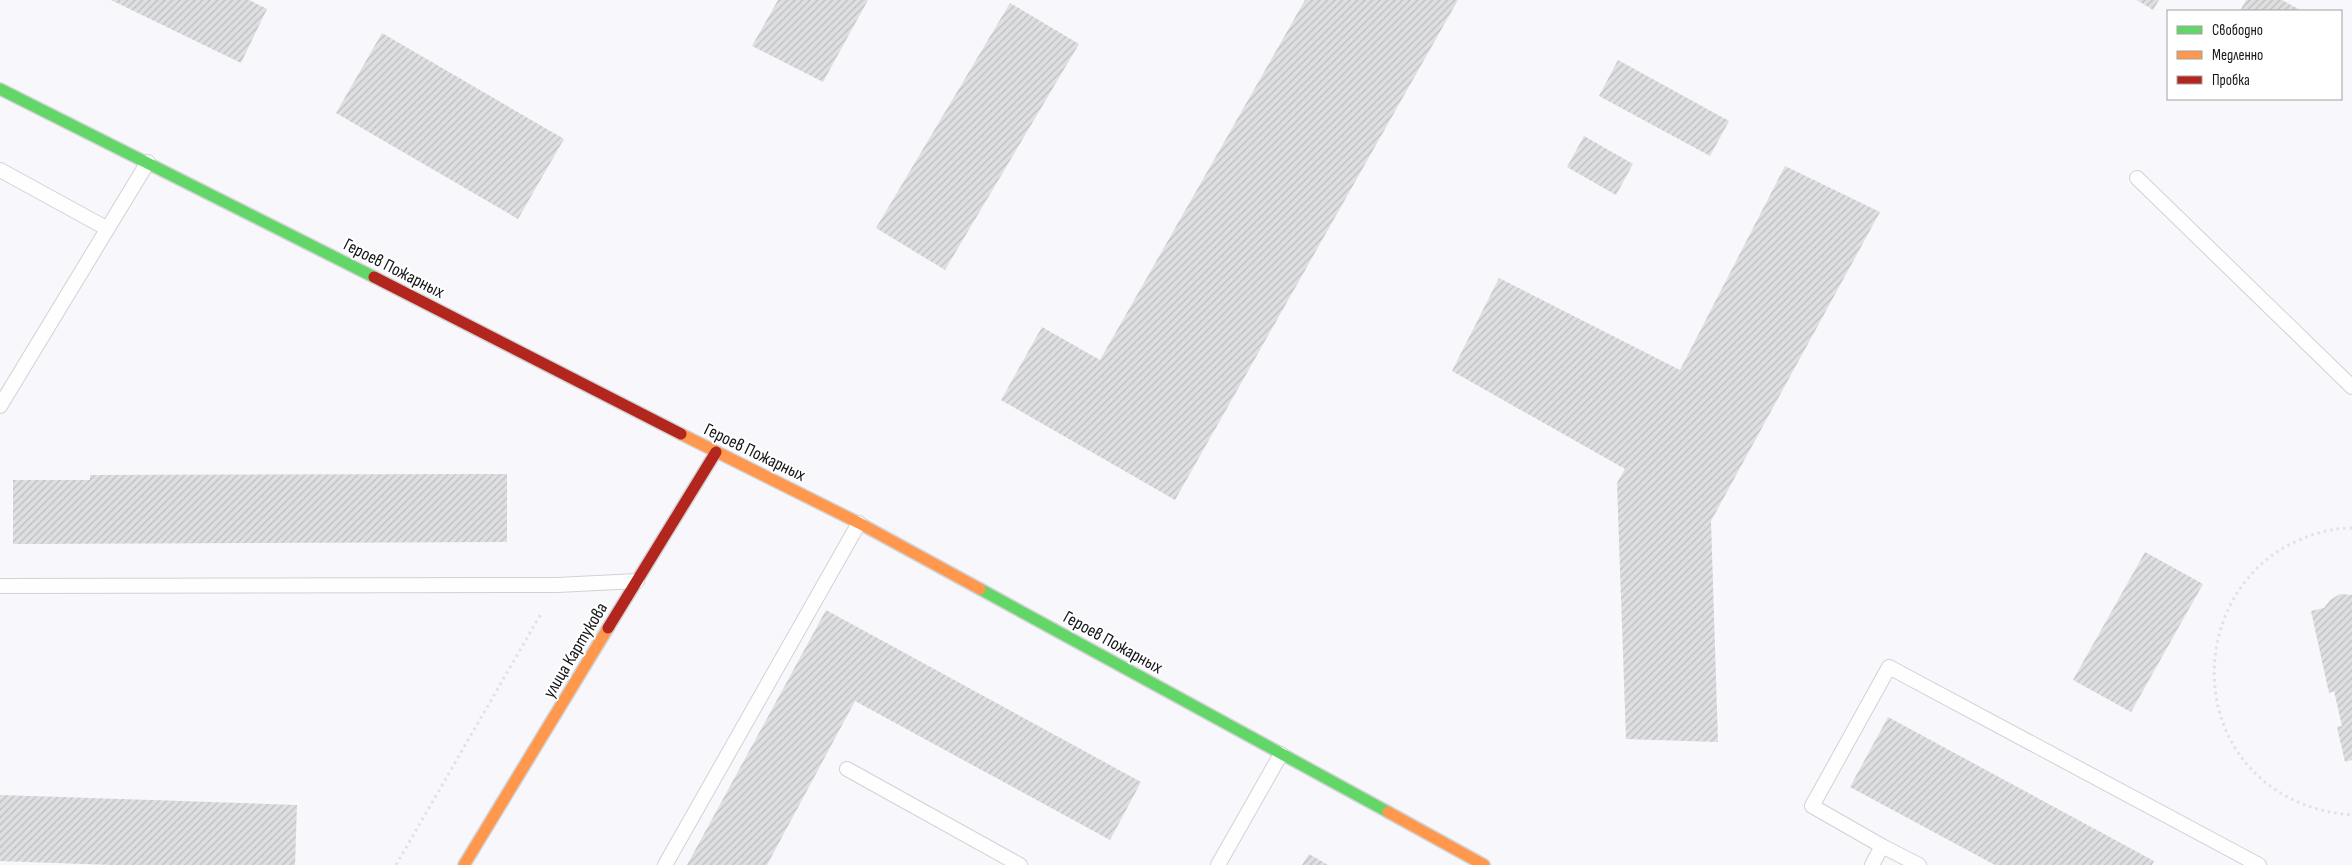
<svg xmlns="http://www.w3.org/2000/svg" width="2352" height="865" viewBox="0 0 2352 865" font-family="'Sofia Sans Condensed',sans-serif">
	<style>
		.building { fill: url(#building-hatch) }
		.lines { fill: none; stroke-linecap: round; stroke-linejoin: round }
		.lane-casing { stroke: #d2d2d5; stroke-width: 16 }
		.fast-casing { stroke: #d2d2d5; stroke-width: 14 }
		.slow-casing { stroke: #d2d2d5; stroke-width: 14 }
		.jam-casing { stroke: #d2d2d5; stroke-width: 14 }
		.path { stroke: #e2e2e3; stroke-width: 3; stroke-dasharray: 2.5 4; stroke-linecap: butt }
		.lane { stroke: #fefeff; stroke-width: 14 }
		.fast { stroke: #63d668; stroke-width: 11 }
		.slow { stroke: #ff974d; stroke-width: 11 }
		.jam { stroke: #b3261e; stroke-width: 11 }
		.labels { text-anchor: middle; stroke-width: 4; stroke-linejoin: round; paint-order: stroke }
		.street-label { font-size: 18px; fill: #151518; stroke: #fff }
	</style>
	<defs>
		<pattern id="building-hatch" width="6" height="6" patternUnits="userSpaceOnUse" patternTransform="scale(1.25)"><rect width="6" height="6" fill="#dedfe0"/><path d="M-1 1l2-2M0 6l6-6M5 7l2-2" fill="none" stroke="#bebebf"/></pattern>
	</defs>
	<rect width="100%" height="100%" fill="#f7f7fc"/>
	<path class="building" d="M111 0H249L267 9 241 63Z
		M778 0H868L823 82 752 46Z
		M1305 0H1458L1175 500 1001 400 1042 327 1100 360Z
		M2137 0H2159L2153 10Z
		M2246 0H2282L2302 11H2240Z
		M1010 3 1079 44 945 270 876 228Z
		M382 33 564 139 518 219 336 113Z
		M1618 60 1729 121 1710 156 1599 96Z
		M1584 136 1633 164 1616 195 1567 167Z
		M1785 166 1880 212 1711 521 1718 742 1626 739 1617 483 1625 469 1452 371 1499 278 1680 370Z
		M507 474V542L13 544V480H90V475Z
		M2145 552 2203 584 2131 712 2073 680Z
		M2340 594 2352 595V760L2345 762 2337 727 2342 726 2334 691 2329 693 2311 611 2324 608 2330 600Z
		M826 610 1141 782 1110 840 855 701 767 865H687Z
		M1888 717 2154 861 2152 865H1995L1850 787Z
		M0 795 297 805 295 865H113L0 861Z
		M1309 854 1328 865H1302Z"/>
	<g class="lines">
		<g class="lane-casing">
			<path id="lane" d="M0 170 106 228
				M2137 178 2352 387
				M0 406 148 162
				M0 586 557 585 637 581
				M847 769 1020 865
				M1882 846 1812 806 1889 667 2259 865
				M665 865 859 523
				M1218 865 1281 754
				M1872 865 1882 846 1919 865"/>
		</g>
		<g class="fast-casing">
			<path id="fast" d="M0 89 374 277
				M980 589 1388 812"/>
		</g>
		<g class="slow-casing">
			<path id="slow" d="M681 434 859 523 980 589
				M1388 812 1484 865
				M464 865 608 628"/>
		</g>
		<g class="jam-casing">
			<path id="jam" d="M374 277 681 434
				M608 628 716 452"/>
		</g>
		<path class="path" d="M2352 528C2327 528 2301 537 2280 550 2204 598 2191 711 2256 774 2283 800 2316 812 2352 815
			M396 865 542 612"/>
		<use href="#lane" class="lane"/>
		<use href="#fast" class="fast"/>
		<use href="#slow" class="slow"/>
		<use href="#jam" class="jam"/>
	</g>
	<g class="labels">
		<g class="street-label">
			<text transform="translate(394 268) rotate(27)" y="6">Героев Пожарных</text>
			<text transform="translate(755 452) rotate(26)" y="6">Героев Пожарных</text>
			<text transform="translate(1113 642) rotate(29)" y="6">Героев Пожарных</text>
			<text transform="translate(575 650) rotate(-59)" y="6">улица Картукова</text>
		</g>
	</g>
	<rect x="2167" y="10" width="175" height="90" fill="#ffffff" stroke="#a1a1a3"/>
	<rect x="2177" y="26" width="25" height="8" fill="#63d668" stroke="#a1a1a3"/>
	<text x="2212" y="35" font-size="15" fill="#151518">Свободно</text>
	<rect x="2177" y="51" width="25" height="8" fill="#ff974d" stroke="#a1a1a3"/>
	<text x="2212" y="60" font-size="15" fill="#151518">Медленно</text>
	<rect x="2177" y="76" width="25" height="8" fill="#b3261e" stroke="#a1a1a3"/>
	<text x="2212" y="85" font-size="15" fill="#151518">Пробка</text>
</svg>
